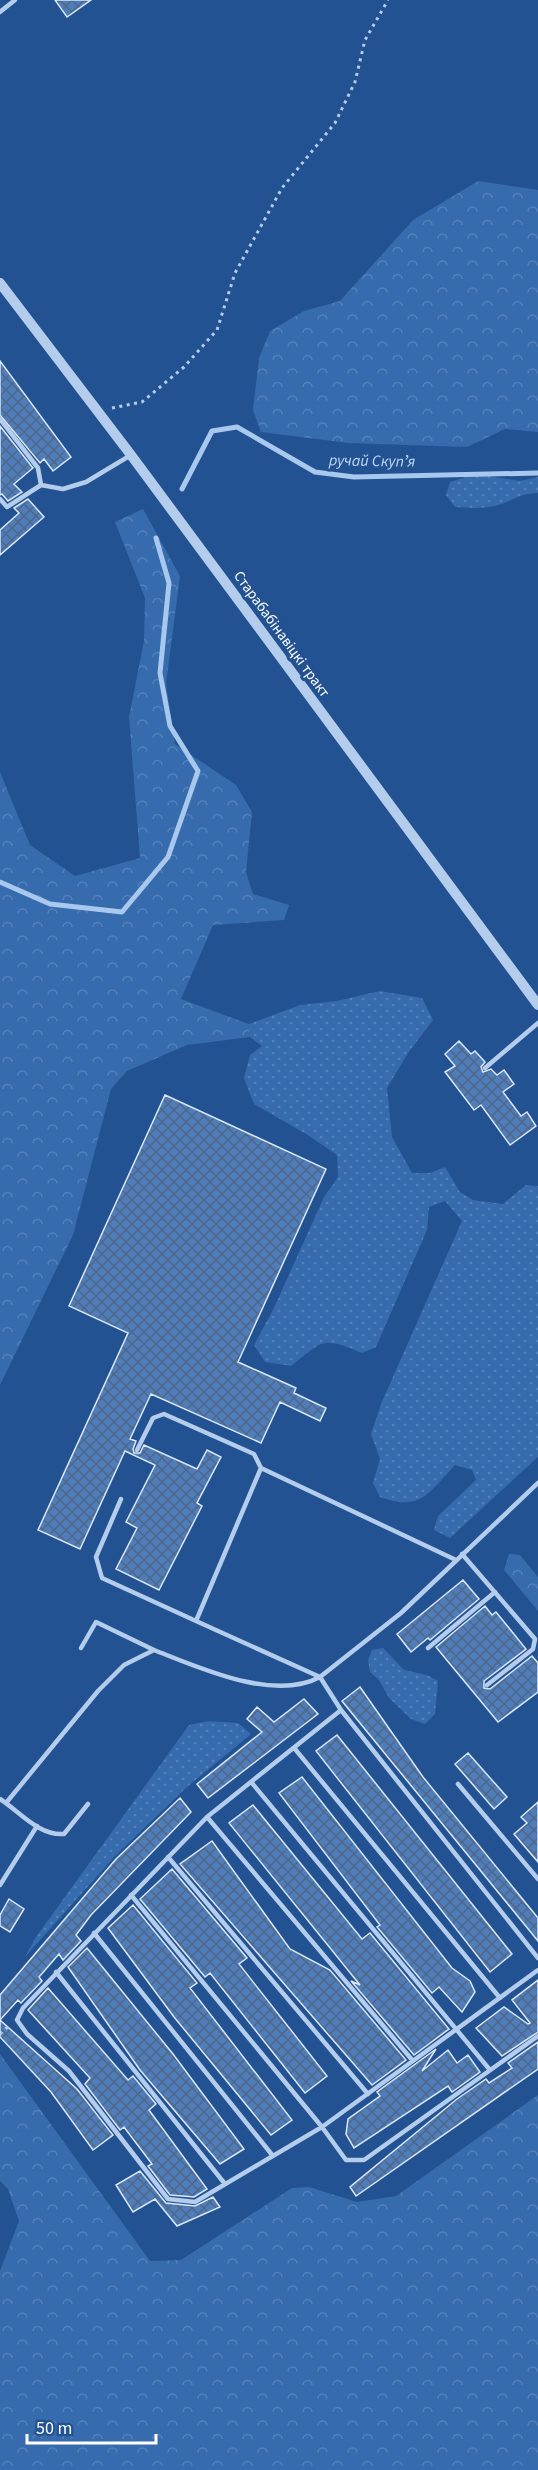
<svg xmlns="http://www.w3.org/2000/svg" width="538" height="2470" viewBox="0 0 538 2470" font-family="'Source Sans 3',sans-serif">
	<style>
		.green { fill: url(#green-dots) }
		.forest { fill: url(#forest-crowns) }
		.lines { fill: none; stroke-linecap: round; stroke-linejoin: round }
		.stream { stroke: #a8c8ee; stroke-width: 5 }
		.building { fill: url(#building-cross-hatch); stroke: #d9e7f9; stroke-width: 1.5 }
		.path { stroke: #b4cded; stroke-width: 3; stroke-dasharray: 3 4.5; stroke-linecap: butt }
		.service { stroke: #b4cded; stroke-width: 4.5 }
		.tertiary { stroke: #b4cded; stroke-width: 10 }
		.labels { text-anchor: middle; stroke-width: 6; stroke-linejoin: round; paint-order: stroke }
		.street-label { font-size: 15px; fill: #fff; stroke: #225291 }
		.water-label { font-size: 16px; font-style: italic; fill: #c0d7f3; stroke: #225291 }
	</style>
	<defs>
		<pattern id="green-dots" width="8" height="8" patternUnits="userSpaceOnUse" patternTransform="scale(1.5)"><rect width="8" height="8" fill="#366bae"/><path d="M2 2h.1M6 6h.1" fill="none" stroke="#5481ba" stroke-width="1.8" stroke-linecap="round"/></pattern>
		<pattern id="forest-crowns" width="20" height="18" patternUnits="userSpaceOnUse" patternTransform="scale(1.5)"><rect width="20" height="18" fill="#366bae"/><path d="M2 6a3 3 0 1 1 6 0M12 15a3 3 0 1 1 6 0" fill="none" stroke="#5481ba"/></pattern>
		<pattern id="building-cross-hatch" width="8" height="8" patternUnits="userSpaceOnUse" patternTransform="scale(1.5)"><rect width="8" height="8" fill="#4f7db9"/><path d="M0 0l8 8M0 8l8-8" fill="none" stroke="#4e6788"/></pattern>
	</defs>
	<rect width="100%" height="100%" fill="#225291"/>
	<path class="green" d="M476 474 520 481 538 477V493C517 494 515 500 498 505 484 509 469 508 455 507L446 495 450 482Z
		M380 991 422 998 433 1020 408 1053 387 1088 392 1137 412 1173H430L445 1167 460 1192 473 1200 503 1204 526 1185 538 1186V1457L450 1538 434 1530 438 1516 476 1480 472 1470 455 1465C429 1493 420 1512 380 1497L373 1483 380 1459 371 1434 381 1404 462 1221 445 1201 429 1207 427 1230 376 1347 362 1353C321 1336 324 1340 291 1366L265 1362 254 1345 273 1310 324 1197 338 1177 337 1155 308 1135 254 1104 244 1078 250 1055 262 1046 250 1037 249 1024 300 1005 337 1001Z
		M383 1648 404 1670 427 1675 438 1681 435 1714 425 1724 411 1719 389 1698 379 1680 370 1672 368 1660 372 1650Z
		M209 1721 238 1723 251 1734 187 1787 116 1855 24 1958 36 1937 189 1725Z"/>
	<path class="forest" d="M478 181 538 190V432L505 429 467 447 348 443 261 432 253 410 259 358 270 331 304 311 340 301 413 220Z
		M143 509 180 576 166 684 175 744 236 785 252 812 246 872 253 894 289 905 284 920 213 925 181 999 249 1024 250 1037 187 1045 127 1071 111 1089 73 1235 0 1385V772L30 845 75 876 140 858 129 717 144 641 145 598 115 522Z
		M509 1554 520 1555 538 1577V1611L504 1570Z
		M0 2054 150 2261 181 2260 292 2188 309 2187 357 2202 396 2196 538 2095V2470H0V2271L19 2221 8 2189 0 2181Z"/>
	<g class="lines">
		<path class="stream" d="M182 489 212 431 237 427 315 472 354 477 538 473
			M0 882 50 904 122 912 168 857 198 771 170 726 160 673 169 583 156 538"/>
	</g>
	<path class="building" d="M55 0H91L67 17Z
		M0 361 71 457 53 471 44 459 40 463 0 415Z
		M0 426 33 468 14 484 22 492 8 501 2 494 0 495Z
		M28 499 44 517 0 555V530L19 513 14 508Z
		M459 1041 471 1054 475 1051 485 1062 481 1067 483 1072 491 1069 497 1075 504 1070 514 1084 503 1092 521 1116 527 1112 536 1126 510 1145 481 1105 474 1110 445 1072 455 1066 445 1054Z
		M165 1095 326 1169 238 1362 296 1388 294 1393 326 1408 320 1421 280 1402 261 1443 151 1394 130 1439 136 1441 133 1449 134 1453H140L144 1445 197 1469 207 1450 221 1457 197 1503 202 1506 159 1590 116 1569 137 1528 126 1522 155 1465 125 1451 80 1549 38 1530 128 1333 69 1306Z
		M463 1580 479 1599 430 1640 428 1638 411 1652 397 1634Z
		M485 1606 492 1615 496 1612 526 1649 484 1681V1688L490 1689 532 1656 538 1663V1692L498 1722 436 1647Z
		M360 1687 423 1777 538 1918V1941L342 1701Z
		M304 1699 318 1714 208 1798 197 1784 262 1732 247 1719 257 1707 274 1722Z
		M337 1735 512 1954 490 1972 316 1751Z
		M468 1753 507 1797 494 1809 455 1764Z
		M302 1777 452 1968 470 1981 475 1992 462 2012 439 1987 432 1993 377 1927 380 1925 279 1793Z
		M180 1798 191 1812 91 1915 76 1935 81 1941 63 1960 59 1954 39 1977 42 1981 21 2003 18 2000 0 2020 77 2089 113 2135 93 2150 51 2092 0 2037V1995L116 1859Z
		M538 1802V1862L514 1834 527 1823 521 1817Z
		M253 1805 362 1939 370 1933 449 2029 414 2055 351 1981 360 1985 229 1823Z
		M212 1841 290 1949 330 1970 406 2060 372 2085 180 1864Z
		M172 1869 247 1958 239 1964 327 2076 305 2093 210 1973 205 1977 140 1899Z
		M9 1899 24 1909 10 1932 0 1926V1915Z
		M133 1905 197 1983 190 1988 292 2120 271 2135 174 2017 108 1928Z
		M87 1948 173 2054 244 2149 220 2164 140 2070 68 1967Z
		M538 1980V2032L502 2056 476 2028 504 2007 528 2024 530 2023 512 2000Z
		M48 1988 128 2080 133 2076 156 2104 149 2110 207 2189 194 2197 170 2195 148 2166 152 2164 124 2127 120 2130 85 2084 90 2078 28 2010Z
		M538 2042V2069L356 2196 350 2187 457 2099 486 2079 489 2083 512 2068 508 2063Z
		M436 2049 422 2071 448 2050 457 2063 468 2055 480 2072 452 2092 448 2086 354 2148 346 2134 348 2119 380 2096 377 2092Z
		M140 2171 166 2203 195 2206 213 2197 220 2207 177 2226 155 2199 133 2212 116 2185Z"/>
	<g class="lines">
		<path class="path" d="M112 408 142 402 184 367 217 330 235 273 282 188 335 123 355 82 365 40 388 0
			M0 2034 10 2025"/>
		<path class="service" d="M0 12 15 0
			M0 419 38 468 41 485
			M0 499 7 507 41 485 63 489 86 482 131 455
			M485 1068 538 1023
			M261 1468 456 1560
			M121 1499 96 1557 102 1578 196 1621 261 1468 254 1454 164 1414 153 1418 137 1450
			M462 1554 535 1639 533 1649 487 1685
			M196 1621 320 1677 341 1710 538 1958
			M81 1648 96 1622 154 1650
			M428 1648 495 1592
			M341 1710 207 1817 23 2008 17 2020 27 2034 69 2071 168 2199 195 2202 322 2127 538 1970
			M295 1749 500 1998
			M252 1783 490 2070
			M458 1784 538 1879
			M0 1799C20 1812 39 1836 64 1834L88 1804
			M6 1803 98 1691 124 1665 154 1650C200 1668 274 1702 320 1677L401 1613 538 1483
			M207 1817 413 2061
			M168 1857 368 2094
			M0 1885 37 1826
			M131 1895 322 2127 346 2160H364L538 2036
			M94 1933 273 2156
			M56 1972 225 2184"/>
		<path class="tertiary" d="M0 283 131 455 538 1005"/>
	</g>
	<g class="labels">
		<g class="street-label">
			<text transform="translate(282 634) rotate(54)" y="5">Старабабінавіцкі тракт</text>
		</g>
		<g class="water-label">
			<text transform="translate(372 460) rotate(1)" y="6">ручай Скупʼя</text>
		</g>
	</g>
	<path d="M27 2434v9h129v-9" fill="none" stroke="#ffffff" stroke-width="3"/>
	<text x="36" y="2434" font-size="18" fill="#ffffff" stroke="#225291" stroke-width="4.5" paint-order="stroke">50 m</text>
</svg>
